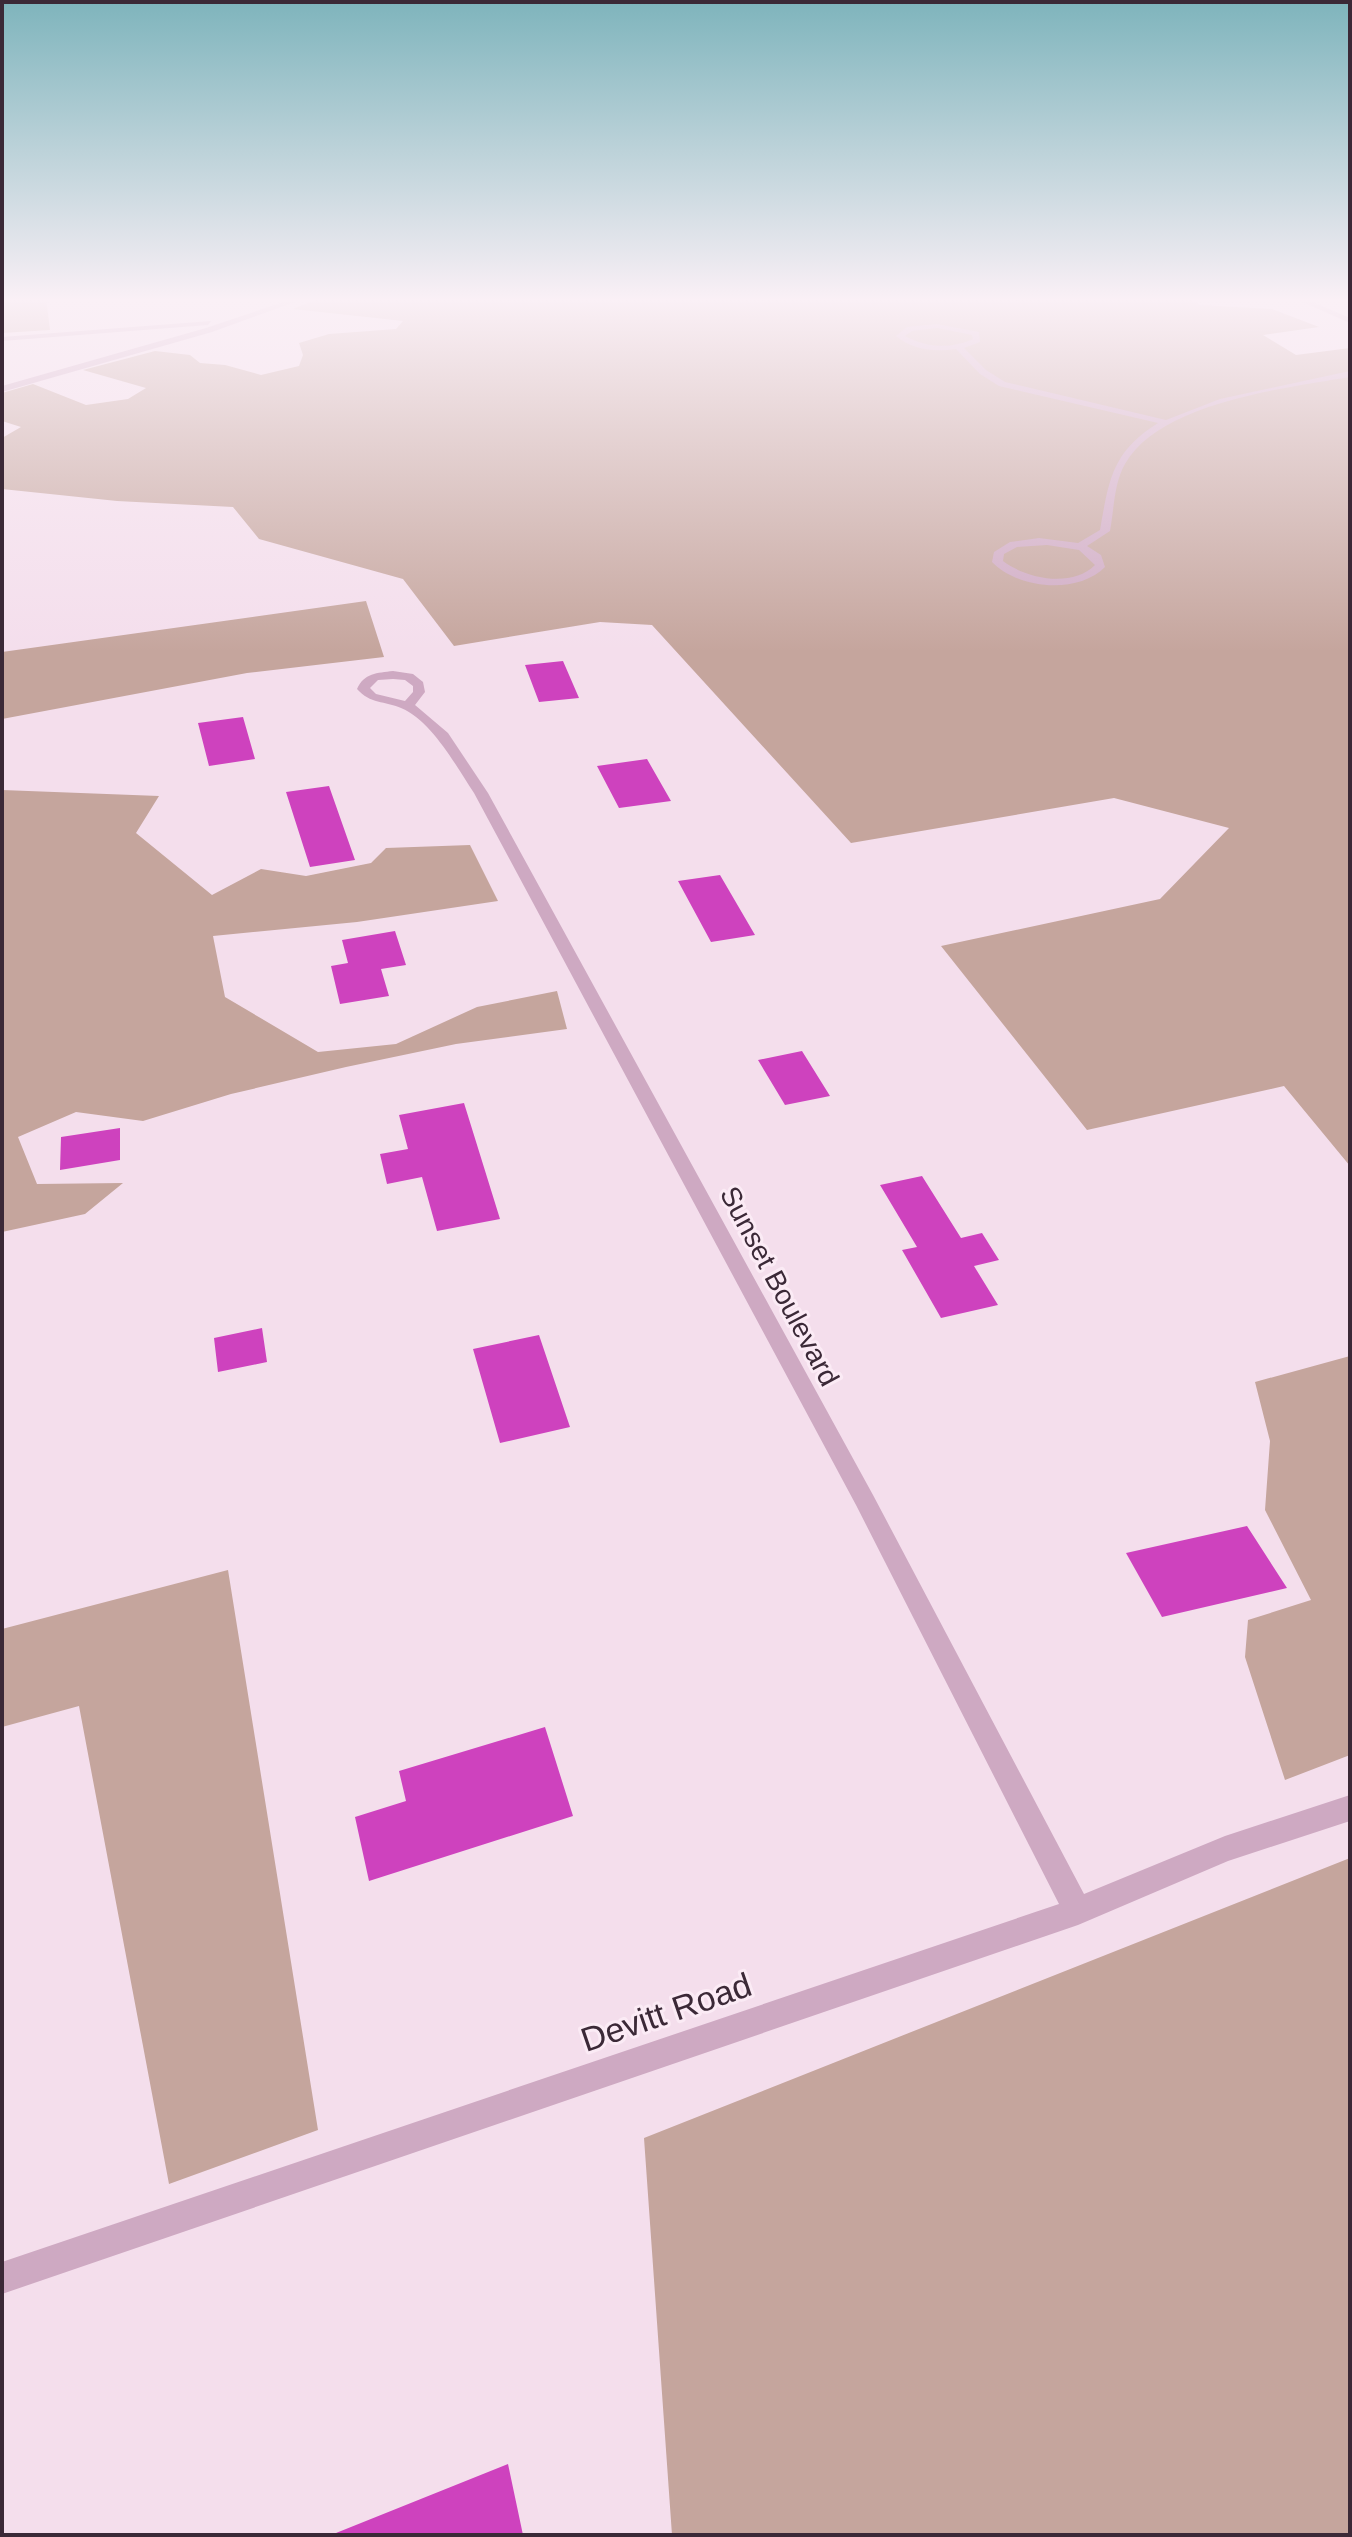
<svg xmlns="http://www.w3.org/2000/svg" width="1352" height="2537" viewBox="0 0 1352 2537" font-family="Helvetica,sans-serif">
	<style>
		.green { fill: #c5a59d }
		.building { fill: #ce42be }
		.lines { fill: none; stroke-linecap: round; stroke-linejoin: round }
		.minor { fill: #cea9c2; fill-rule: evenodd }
		.tertiary { fill: #cea9c2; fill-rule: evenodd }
		.labels { text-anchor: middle; stroke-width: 6; stroke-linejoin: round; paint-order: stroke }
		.street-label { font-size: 28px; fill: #3b2937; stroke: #fbebf5 }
		.near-street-label { font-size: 34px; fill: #3b2937; stroke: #fbebf5 }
	</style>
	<rect width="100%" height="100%" fill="#f4deec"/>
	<path class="green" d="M2 297H46L50 330 2 333Z
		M322 297H1188L1200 305 1272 309 1319 327 1263 335 1296 355 1350 348V1166L1284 1086 1087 1130 941 946 1160 899 1229 828 1114 798 851 843 652 625 600 622 454 646 403 579 259 539 233 507 117 501 2 489V438L21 427 2 421V393L33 384 86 405 128 399 146 388 83 370 155 351 190 355 200 363 225 365 261 375 299 366 303 355 299 343 329 334 396 329 403 321 293 309Z
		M366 601 384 657 247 673 2 719V652Z
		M2 790 159 796 136 833 212 895 261 869 306 876 371 863 386 848 470 845 498 901 357 922 213 936 225 997 318 1052 396 1044 477 1007 557 991 567 1029 456 1044 346 1067 231 1094 143 1121 76 1112 18 1137 37 1184 123 1183 85 1214 2 1232Z
		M1350 1356V1755L1285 1780 1245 1657 1248 1620 1311 1600 1265 1510 1270 1441 1255 1382Z
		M228 1570 318 2130 169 2184 79 1706 2 1727V1629Z
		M1350 1858V2535H672L644 2138Z"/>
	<path class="building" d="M563 661 579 698 539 702 525 665Z
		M243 717 255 759 209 766 198 723Z
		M647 759 671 801 619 808 597 766Z
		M329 786 355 860 310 867 286 792Z
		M720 875 755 935 711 942 678 881Z
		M395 931 406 965 381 969 389 996 340 1004 331 966 348 963 342 940Z
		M802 1051 830 1096 785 1105 758 1060Z
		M464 1103 500 1219 437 1231 422 1177 387 1184 380 1154 408 1149 399 1115Z
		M120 1128V1160L60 1170 61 1137Z
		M922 1176 961 1238 982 1233 999 1260 974 1266 998 1305 941 1318 902 1250 917 1247 880 1185Z
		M262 1328 267 1362 218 1372 214 1338Z
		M539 1335 570 1427 500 1443 473 1349Z
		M1247 1526 1287 1588 1162 1617 1126 1553Z
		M545 1727 573 1816 369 1881 355 1817 406 1801 399 1771Z
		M508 2464 523 2535H336V2533Z"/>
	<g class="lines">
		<path class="minor" d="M1291 297H1301L1350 318V323Z
			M937 324 979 332 980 342 964 348 986 370 1005 382 1166 420 1220 399 1350 371V377C1286 388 1160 402 1125 464 1114 483 1114 510 1110 531L1087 546 1101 555 1105 567C1077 595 1018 589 992 562L994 552 1010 542 1039 538 1078 543 1100 530C1109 479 1112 452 1158 423L999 386 980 374 956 349C935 352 912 350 896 336L907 327ZM937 328 972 335 973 339C952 349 926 348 905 336L912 331ZM1047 545 1079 550 1095 565C1072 588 1027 579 1003 561L1004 554 1017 547Z
			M393 671 413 674 423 682 425 692 415 705 448 733 488 793 873 1495 1084 1894 1225 1836 1350 1795V1821L1228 1861 1078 1925 2 2294V2262L1059 1904 856 1505 474 793C456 766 432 721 401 708 385 701 370 704 357 689 364 673 377 673 393 671ZM393 679 405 680 413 686V692L405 701 376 694 370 688 378 680Z"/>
		<path class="tertiary" d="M298 297H309L212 332 2 392V386L206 328Z
			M211 321 208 325 2 341V337Z"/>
	</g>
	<linearGradient id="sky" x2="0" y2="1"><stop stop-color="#7eb4bc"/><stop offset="0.46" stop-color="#faf0f6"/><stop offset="1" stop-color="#faf0f6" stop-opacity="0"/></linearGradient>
	<rect width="1352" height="652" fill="url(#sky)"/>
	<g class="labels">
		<g class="street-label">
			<text transform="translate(780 1286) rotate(62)" y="10">Sunset Boulevard</text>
		</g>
		<g class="near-street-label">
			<text transform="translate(666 2012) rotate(-19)" y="12">Devitt Road</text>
		</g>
	</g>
	<rect width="1352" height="2537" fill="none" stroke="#3b2937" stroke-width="8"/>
</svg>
